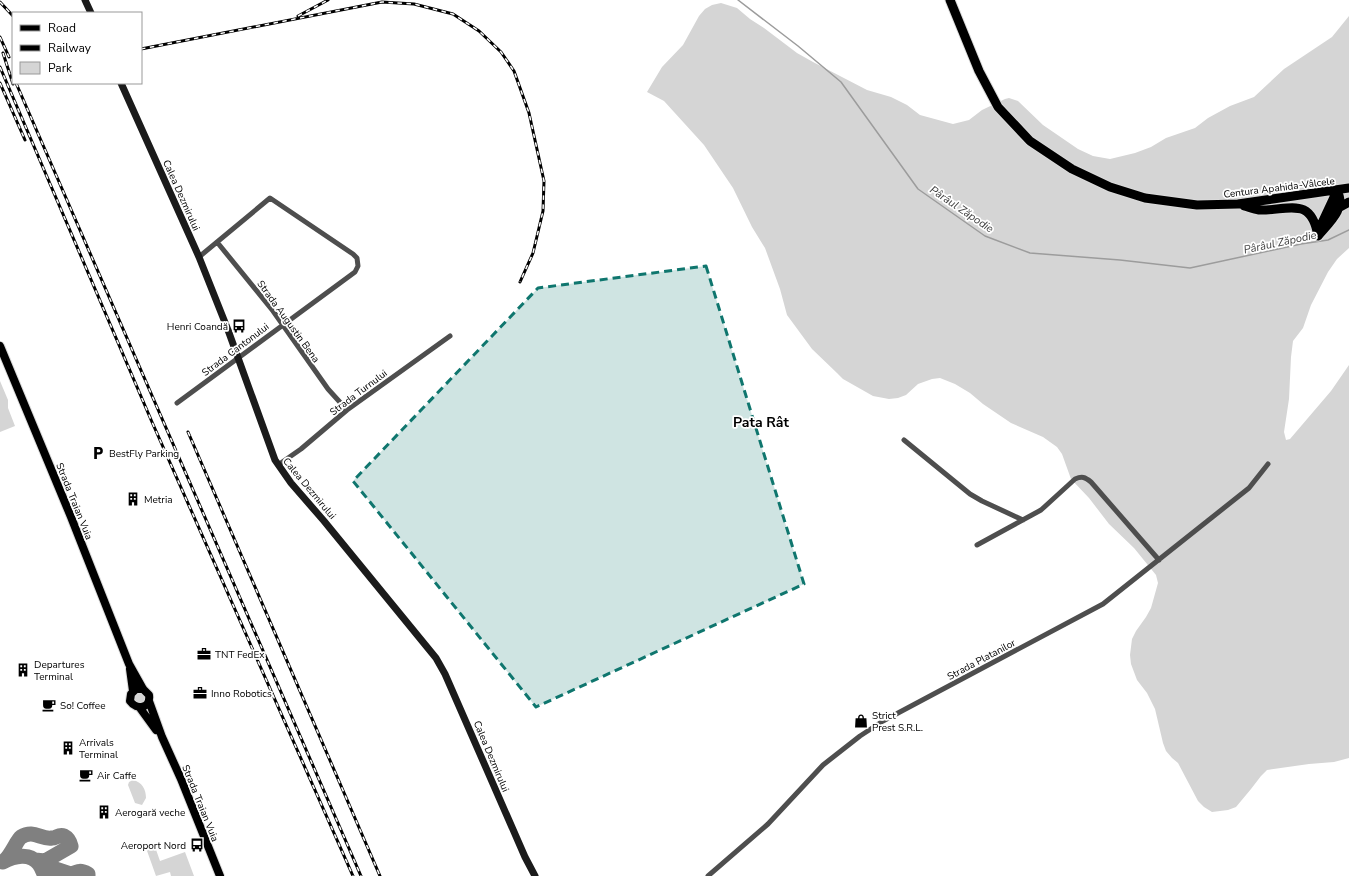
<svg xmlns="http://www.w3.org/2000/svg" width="1349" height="876" viewBox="0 0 1349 876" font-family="'Nunito Sans',sans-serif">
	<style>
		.green { fill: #d5d5d5 }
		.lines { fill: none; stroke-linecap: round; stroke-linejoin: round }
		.stream { stroke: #9c9c9c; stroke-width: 1.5 }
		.taxiway { stroke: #808080; stroke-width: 15 }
		.primary-casing { stroke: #dbdbdb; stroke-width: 10 }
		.highway-casing { stroke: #dbdbdb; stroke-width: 11 }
		.street { stroke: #4e4e4e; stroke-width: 5 }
		.secondary { stroke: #1b1b1b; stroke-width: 7 }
		.primary { stroke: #000; stroke-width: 8 }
		.highway { stroke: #000; stroke-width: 9 }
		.rail-casing { stroke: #000; stroke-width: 3 }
		.rail { stroke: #fff; stroke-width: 1.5; stroke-dasharray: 4.5; stroke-linecap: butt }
		.marked { fill: #0f766e; fill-opacity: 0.2; stroke: #0f766e; stroke-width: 3; stroke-dasharray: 8 5; stroke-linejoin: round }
		.labels { text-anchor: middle; stroke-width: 3.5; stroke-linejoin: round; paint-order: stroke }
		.street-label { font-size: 10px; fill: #000; stroke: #fff }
		.poi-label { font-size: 10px; fill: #000; stroke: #fff; text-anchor: start }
		.water-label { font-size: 11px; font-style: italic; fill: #3d3d3d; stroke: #fff }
		.district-label { font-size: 14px; font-weight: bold; fill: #000; stroke: #fff }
	</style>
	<rect width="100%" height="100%" fill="#fff"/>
	<path class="green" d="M721 3 737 8 750 19 764 28 797 53 813 62 867 90 891 97 907 105 920 115 953 124 969 120 982 110 1005 99 1009 98 1018 101 1043 125 1078 149 1093 156 1110 159 1135 153 1151 147 1166 138 1195 128 1208 118 1230 106 1254 97 1284 69 1332 37 1349 16V248L1337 259 1328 272 1311 305 1303 328 1293 341 1291 357 1289 399 1284 432 1286 440 1290 439 1331 391 1349 365V758L1334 762 1309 764 1267 770 1261 776 1251 789 1236 807 1228 810 1212 812 1204 807 1198 801 1178 763 1172 758 1166 751 1163 743 1155 709 1147 693 1137 680 1131 664 1130 655 1132 639 1136 631 1146 617 1151 608 1158 583 1156 575 1134 548 1109 524 1089 498 1071 479 1062 454 1057 447 1043 437 1011 423 983 404 970 393 955 384 940 378 932 379 918 384 906 395 898 398 889 399 873 396 843 379 837 373 812 349 787 315 780 289 765 248 752 227 733 188 704 145 664 101 647 92 662 67 683 45 699 16 705 9 712 5Z
		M0 381 8 400V408L15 426 0 432Z
		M140 691 146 697 144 703 136 704 132 696Z
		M133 780C142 782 146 789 146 798L142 805 135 803 128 785 129 782Z
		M154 844 160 861 185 852 194 876H171L170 872 156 876 146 848Z"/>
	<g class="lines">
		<path class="stream" d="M738 0 798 46 841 82 918 189 985 236 1030 253 1120 260 1190 268 1301 244 1328 240 1349 230"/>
		<path class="taxiway" d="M5 860C11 855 17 840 21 837 34 829 41 840 52 838 56 838 59 834 64 836 68 838 70 842 71 846L45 861 35 860
			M3 862C14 856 30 852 39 864 42 868 43 872 45 876
			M38 863 71 874C78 871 81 870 88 874V876"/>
		<g class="primary-casing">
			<path id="primary" d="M0 346 71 517 129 664 143 689 149 695C151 708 137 711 130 701L131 694 136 689H143
				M130 669 133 691
				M149 701 162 737 181 779 220 876
				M140 708 156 730"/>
		</g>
		<g class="highway-casing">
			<path id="highway" d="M950 0 979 71 998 107 1030 141 1072 169 1110 187 1145 198 1197 205 1238 204 1349 188
				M1244 206C1248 207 1254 209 1259 210 1288 211 1311 195 1318 236
				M1340 207 1349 202
				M1319 233 1322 223 1337 191
				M1318 236C1329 223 1347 208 1337 191"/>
		</g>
		<path class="street" d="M217 242 273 311 328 389 347 410
			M177 403 355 272 358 266 357 258 353 254 270 198 199 257
			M904 440 970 494 982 501 1023 520
			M278 465 301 449 347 410 450 336
			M977 545 1041 510 1075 479C1082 476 1085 477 1091 482L1159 560
			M708 876 768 824 823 765 860 736 883 721 1103 604 1249 488 1268 464"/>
		<path class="secondary" d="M85 0 91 13
			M121 83 199 257 228 330 275 460 291 483 324 521 436 658 445 674 525 857 535 876"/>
		<use href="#primary" class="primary"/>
		<use href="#highway" class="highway"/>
		<g class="rail-casing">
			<path id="rail" d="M0 2 13 16
				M298 16 328 0
				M0 37 9 57
				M141 49 382 2 414 4 453 14 479 31 501 52 514 71 529 113 544 181 543 211 533 253 520 282
				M3 53 13 84
				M0 67 152 422 353 876
				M0 83 25 140
				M16 83 361 876
				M188 432 380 876"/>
		</g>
		<use href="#rail" class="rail"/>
	</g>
	<path class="marked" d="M706 266 804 584 536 707 353 481 538 288Z"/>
	<defs>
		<g id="bus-bare" transform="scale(1.08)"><path d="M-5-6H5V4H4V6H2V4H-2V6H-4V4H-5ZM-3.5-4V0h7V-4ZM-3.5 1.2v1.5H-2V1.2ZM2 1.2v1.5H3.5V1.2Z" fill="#000" stroke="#fff" stroke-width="2.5" paint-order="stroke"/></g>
		<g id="parking-bare" transform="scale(1.08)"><path d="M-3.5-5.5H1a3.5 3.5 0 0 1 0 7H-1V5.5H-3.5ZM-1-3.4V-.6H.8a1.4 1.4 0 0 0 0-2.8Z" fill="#000" stroke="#fff" stroke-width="2.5" paint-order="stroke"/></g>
		<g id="building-bare" transform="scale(1.08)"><path d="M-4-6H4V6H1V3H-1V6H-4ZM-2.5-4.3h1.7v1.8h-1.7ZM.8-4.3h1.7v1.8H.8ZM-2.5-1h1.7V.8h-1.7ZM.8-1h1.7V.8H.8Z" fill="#000" stroke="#fff" stroke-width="2.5" paint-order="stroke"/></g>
		<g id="office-bare" transform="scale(1.08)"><path d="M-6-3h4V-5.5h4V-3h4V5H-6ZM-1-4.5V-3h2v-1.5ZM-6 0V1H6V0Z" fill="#000" stroke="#fff" stroke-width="2.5" paint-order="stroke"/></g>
		<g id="cafe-bare" transform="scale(1.08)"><path d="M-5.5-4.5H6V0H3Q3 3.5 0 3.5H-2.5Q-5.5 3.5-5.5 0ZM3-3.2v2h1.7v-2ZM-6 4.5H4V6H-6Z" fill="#000" stroke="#fff" stroke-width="2.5" paint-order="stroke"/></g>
		<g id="shop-bare" transform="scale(1.08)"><path d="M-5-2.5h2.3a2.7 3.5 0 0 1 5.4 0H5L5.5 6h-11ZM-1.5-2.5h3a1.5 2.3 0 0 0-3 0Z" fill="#000" stroke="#fff" stroke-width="2.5" paint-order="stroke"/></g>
	</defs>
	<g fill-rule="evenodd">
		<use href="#bus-bare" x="239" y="326"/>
		<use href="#parking-bare" x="98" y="453"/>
		<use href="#building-bare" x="133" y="499"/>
		<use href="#office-bare" x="204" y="654"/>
		<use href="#building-bare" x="23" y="670"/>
		<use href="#office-bare" x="200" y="693"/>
		<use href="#cafe-bare" x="49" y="705"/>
		<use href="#shop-bare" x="861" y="721"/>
		<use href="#building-bare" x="68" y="748"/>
		<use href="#cafe-bare" x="86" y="775"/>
		<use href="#building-bare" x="104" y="812"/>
		<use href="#bus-bare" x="197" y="845"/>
	</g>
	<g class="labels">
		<g class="street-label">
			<text transform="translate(1279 187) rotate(-7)" y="4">Centura Apahida-Vâlcele</text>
			<text transform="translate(182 195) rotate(66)" y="4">Calea Dezmirului</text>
			<text transform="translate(289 321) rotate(54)" y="4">Strada Augustin Bena</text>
			<text transform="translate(235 349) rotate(-37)" y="4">Strada Cantonului</text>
			<text transform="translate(358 392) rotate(-37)" y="4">Strada Turnului</text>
			<text transform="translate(310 488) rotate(50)" y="4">Calea Dezmirului</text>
			<text transform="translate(75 501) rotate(68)" y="4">Strada Traian Vuia</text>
			<text transform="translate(981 659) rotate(-28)" y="4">Strada Platanilor</text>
			<text transform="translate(492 756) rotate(67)" y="4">Calea Dezmirului</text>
			<text transform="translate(201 803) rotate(68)" y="4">Strada Traian Vuia</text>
		</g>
		<g class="poi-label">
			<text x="228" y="330" text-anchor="end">Henri Coandă</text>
			<text x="109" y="457">BestFly Parking</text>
			<text x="144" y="503">Metria</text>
			<text x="215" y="658">TNT FedEx</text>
			<text x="34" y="668">Departures<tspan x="34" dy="12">Terminal</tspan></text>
			<text x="211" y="697">Inno Robotics</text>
			<text x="60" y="709">So! Coffee</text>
			<text x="872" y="719">Strict<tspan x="872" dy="12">Prest S.R.L.</tspan></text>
			<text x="79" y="746">Arrivals<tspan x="79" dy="12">Terminal</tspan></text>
			<text x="97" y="779">Air Caffe</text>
			<text x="115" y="816">Aerogară veche</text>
			<text x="186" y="849" text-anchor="end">Aeroport Nord</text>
		</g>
		<g class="water-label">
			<text transform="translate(962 209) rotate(34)" y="4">Pârâul Zăpodie</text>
			<text transform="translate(1280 242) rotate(-12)" y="4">Pârâul Zăpodie</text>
		</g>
		<g class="district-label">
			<text x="761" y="427">Pata Rât</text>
		</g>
	</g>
	<rect x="12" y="12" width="130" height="72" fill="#ffffff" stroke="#999999"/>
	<rect x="20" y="25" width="20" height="6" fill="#000000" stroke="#999999"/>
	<text x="48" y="32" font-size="12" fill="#000000">Road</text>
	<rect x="20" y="45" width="20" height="6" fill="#000000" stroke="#999999"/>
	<text x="48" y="52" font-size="12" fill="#000000">Railway</text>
	<rect x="20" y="62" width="20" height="12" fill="#d5d5d5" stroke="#999999"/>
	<text x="48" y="72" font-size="12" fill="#000000">Park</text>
</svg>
